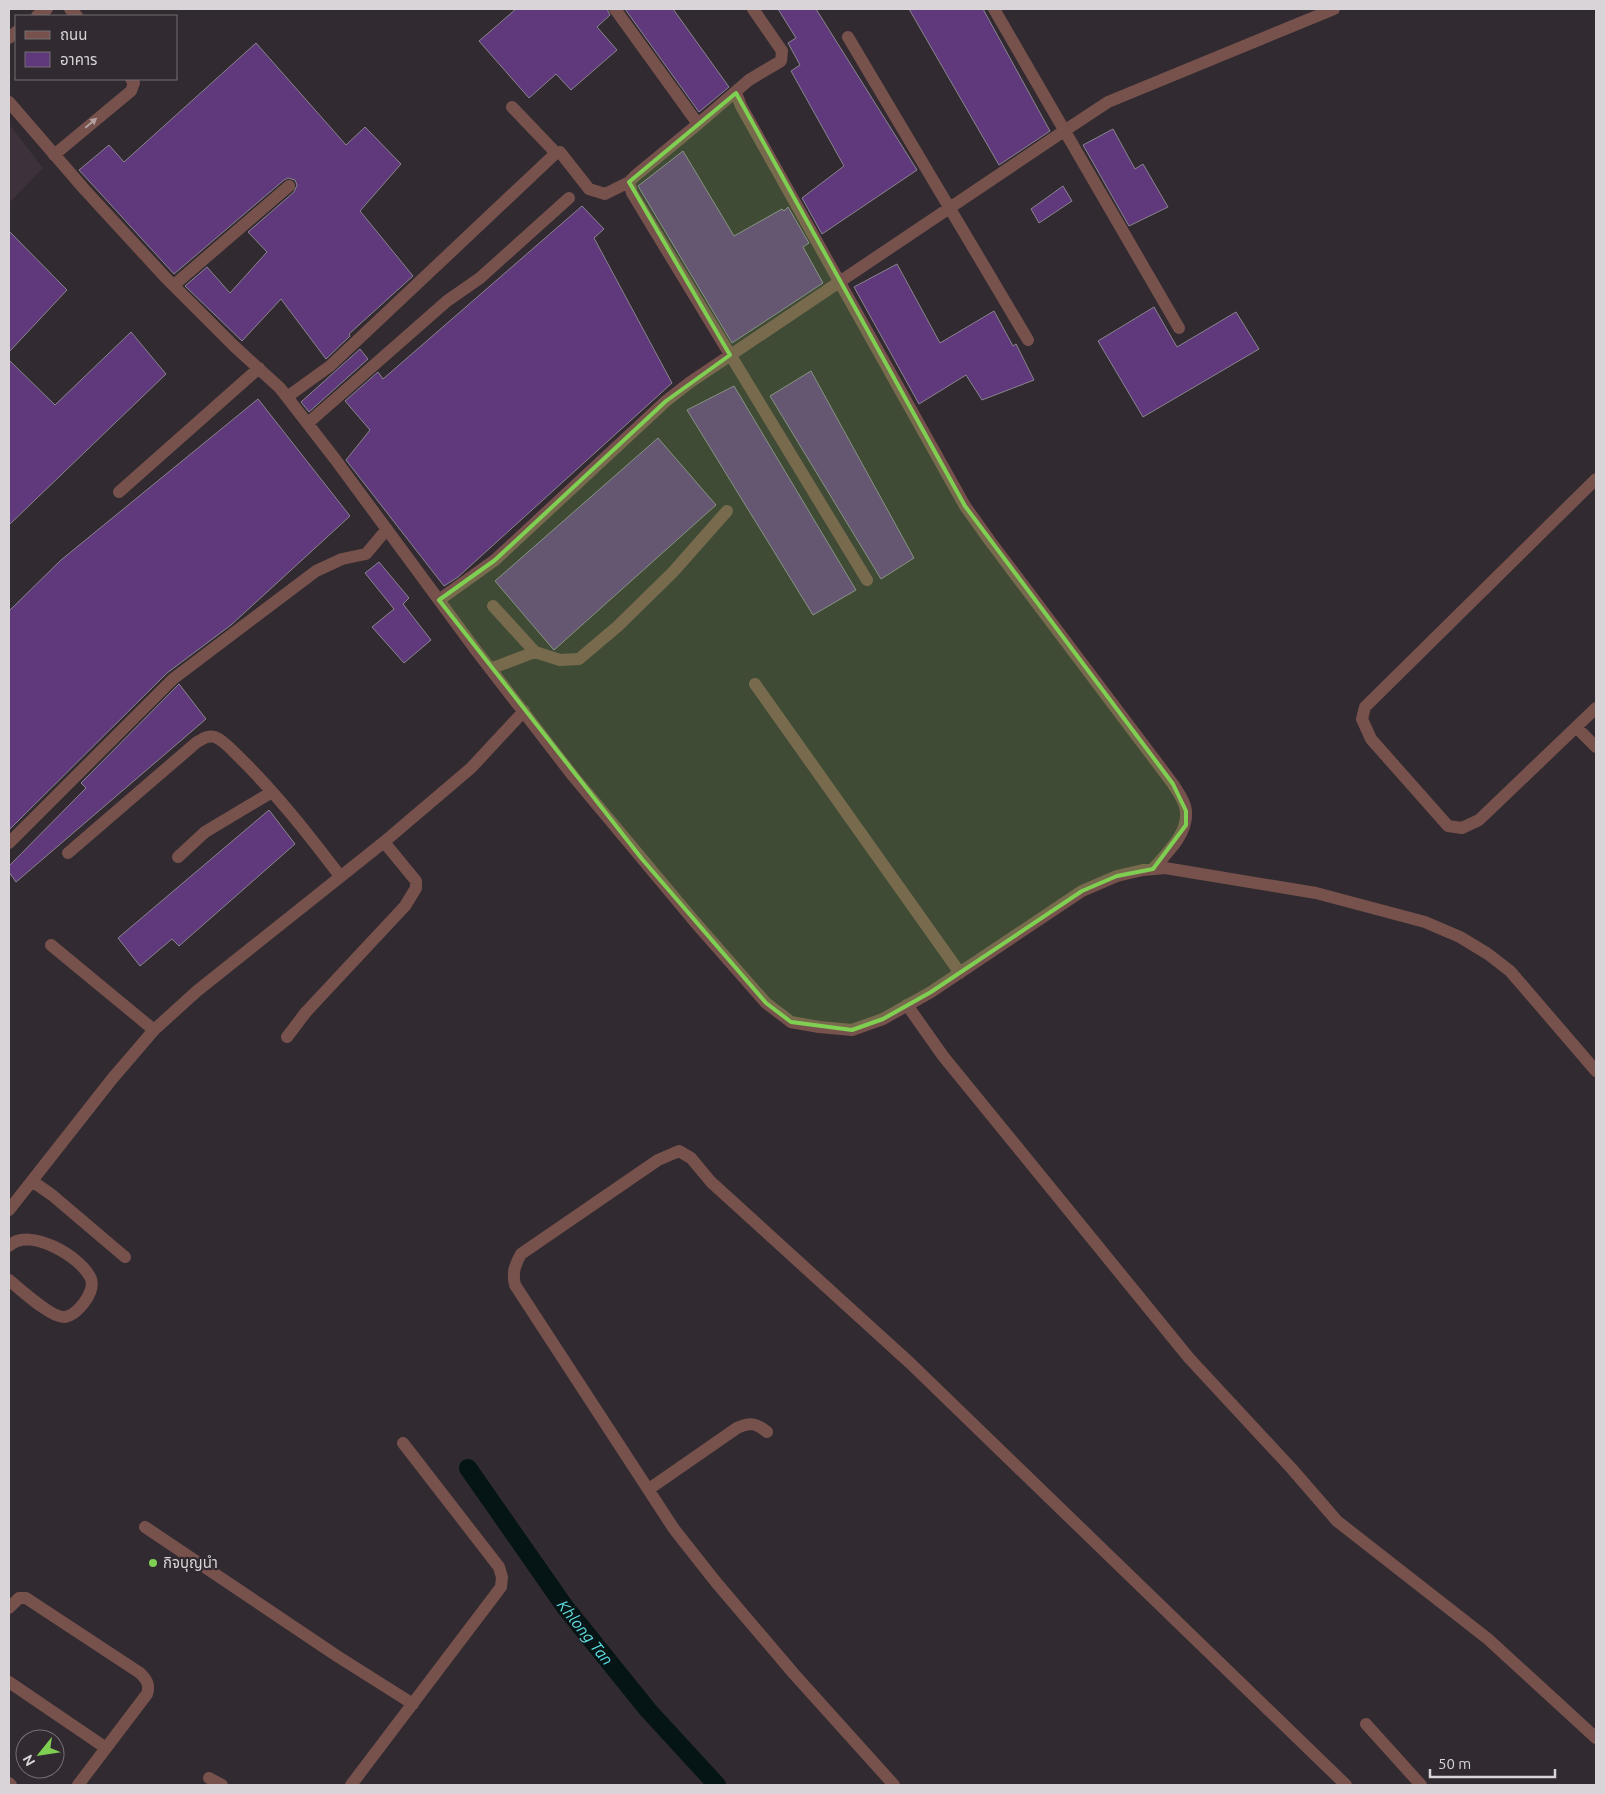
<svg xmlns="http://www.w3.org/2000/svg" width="1605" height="1794" viewBox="0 0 1605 1794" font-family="Ubuntu,'Noto Sans Thai',sans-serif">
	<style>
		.built { fill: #3d313c }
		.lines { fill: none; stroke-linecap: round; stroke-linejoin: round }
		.canal { stroke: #051415; stroke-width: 18 }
		.building { fill: #5f397b; stroke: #89858e }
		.minor { stroke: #77524d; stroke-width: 12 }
		.oneway { fill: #b1a0a0 }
		.marked { fill: #7fd052; fill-opacity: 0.2; stroke: #7fd052; stroke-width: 4; stroke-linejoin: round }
		.poi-dot { fill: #7fd052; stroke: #312a30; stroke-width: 2 }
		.labels { text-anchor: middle; stroke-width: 4.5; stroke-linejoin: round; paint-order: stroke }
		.poi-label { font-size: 15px; fill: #d8d4d8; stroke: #312a30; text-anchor: start }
		.water-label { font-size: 16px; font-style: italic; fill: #5de0e3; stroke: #312a30 }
	</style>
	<rect width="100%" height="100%" fill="#312a30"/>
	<path class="built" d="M9 124 43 168 9 203Z"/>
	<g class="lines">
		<path class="canal" id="s1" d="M468 1468 565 1607 648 1710 717 1785"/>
	</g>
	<path class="building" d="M516 9H607L610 15 597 27 617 50 571 90 556 74 529 98 479 41Z
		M625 9H673L729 87 699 112Z
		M778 9H816L917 170 822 234 802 198 844 166 791 71 800 65 788 43 796 38Z
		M909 9H983L1050 131 999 165Z
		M256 43 346 145 365 127 401 164 360 211 413 276 349 334 350 336 326 359 281 299 242 341 185 286 207 267 230 293 267 252 248 232 294 192 297 185 295 180 288 178 284 180 174 274 79 170 109 145 124 162Z
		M1113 129 1135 169 1143 164 1168 207 1129 226 1083 145Z
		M683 151 734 236 782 209 784 211 788 207 809 243 803 247 823 283 732 343 638 186Z
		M1063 186 1072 201 1039 223 1031 209Z
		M582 206 604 229 594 238 672 383 458 577 444 586 346 460 370 430 345 401 378 372 383 379Z
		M9 231 67 290 9 352Z
		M897 264 940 343 994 311 1013 346 1016 344 1034 380 982 400 966 375 919 404 854 287Z
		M1154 307 1177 347 1236 312 1259 349 1143 417 1098 341Z
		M131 332 166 374 9 525V360L55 405Z
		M360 349 368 359 309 412 301 402Z
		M811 371 914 558 881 579 770 396Z
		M734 386 856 590 813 615 687 410Z
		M258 399 350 516 231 625 167 673 9 830V611L61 560Z
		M658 438 716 505 554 650 553 649 495 581Z
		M379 562 409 598 403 604 431 640 404 663 372 627 394 609 365 573Z
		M179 684 206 719 16 882 9 872V866L86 788 81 783Z
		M269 810 295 844 179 946 172 939 140 966 118 938Z"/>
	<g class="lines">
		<path class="minor" d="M70 9 77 16
			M615 9 698 124
			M753 9 782 51 781 61 749 80 698 124 635 176 629 182 632 193 867 580
			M994 9 1179 328
			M37 16 47 9
			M848 37 1028 340
			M9 38 16 32
			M736 93 741 106 965 506 990 541 1173 784C1178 792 1186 803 1186 812 1188 834 1166 854 1153 869
			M9 102 85 190 166 278 234 346 280 388 335 459 475 649 573 776 694 921 766 1003 791 1022 819 1027 852 1030 883 1019 931 992 1082 891 1117 876 1143 870 1165 868 1316 893 1425 922 1460 937 1488 954 1510 971 1596 1071
			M512 107 556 153
			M54 155 131 91 134 83 131 79
			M174 285 289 186
			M287 397 330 366 556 153 560 152 589 189 605 194 629 182
			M308 423 447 301 480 278 569 198
			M1596 479 1365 707 1362 719 1371 739 1448 826 1462 828 1479 820 1596 708
			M119 492 259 368
			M439 600 495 560 666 401 689 383 1064 131 1108 102 1334 9
			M493 606 535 652
			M490 669 535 652 560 660 579 659 618 626 673 572 727 511
			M755 684 960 973
			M1576 727 1596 747
			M9 843 173 679 316 571 342 559 366 554 387 529
			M68 853 197 742C203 739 207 735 215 737 223 740 232 750 238 756 276 793 308 834 340 876
			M178 857 205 832 272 792
			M51 945 154 1030
			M907 1005 943 1056 1189 1358 1292 1469 1337 1521 1488 1639 1596 1738
			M287 1037 306 1012 405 906 416 888V881L384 842
			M32 1181 52 1195 125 1257
			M9 1210 112 1079 154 1030 197 991 384 842 471 768 524 711
			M9 1246C29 1226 82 1257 91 1279 94 1287 88 1298 83 1304 79 1309 72 1316 65 1317 52 1319 20 1289 9 1280
			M649 1489 737 1428C750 1422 756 1423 767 1432
			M145 1527 337 1656 413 1704
			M9 1608 19 1598H26L140 1673C147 1680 150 1685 147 1694L78 1785
			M9 1682 106 1748
			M1366 1724 1421 1785
			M209 1778 222 1785
			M9 1783 11 1785
			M351 1785 501 1587 502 1577 499 1567 403 1443
			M894 1785 794 1674 715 1581 674 1529 515 1285C512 1272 515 1265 521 1254L658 1160 679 1151 691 1158 711 1182 910 1363 1346 1785"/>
	</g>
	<defs><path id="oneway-solid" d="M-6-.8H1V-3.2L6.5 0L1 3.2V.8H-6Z" transform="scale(1.25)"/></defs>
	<use class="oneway" href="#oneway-solid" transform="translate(91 123) rotate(-40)"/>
	<path class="marked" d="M736 93 965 506 1173 784 1186 811V825L1153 869 1117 876 1082 891 931 992 883 1019 852 1030 791 1022 766 1003 642 859 439 600 495 560 666 401 730 355 629 182Z"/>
	<circle class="poi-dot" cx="153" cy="1563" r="5"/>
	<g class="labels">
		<g class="poi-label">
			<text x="163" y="1568">กิจบุญนำ</text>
		</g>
		<g class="water-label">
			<text dy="6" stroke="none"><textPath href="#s1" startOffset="202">Khlong Tan</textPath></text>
		</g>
	</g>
	<rect width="1605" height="1794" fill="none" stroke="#d8d4d8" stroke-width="20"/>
	<rect x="15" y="15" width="162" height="65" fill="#312a30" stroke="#746e73"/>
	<rect x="25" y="31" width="25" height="8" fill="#77524d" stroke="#746e73"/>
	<text x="60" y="40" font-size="15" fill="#d8d4d8">ถนน</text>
	<rect x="25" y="52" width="25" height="15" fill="#5f397b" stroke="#746e73"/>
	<text x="60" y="65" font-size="15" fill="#d8d4d8">อาคาร</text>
	<g transform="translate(40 1754) rotate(240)"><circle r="24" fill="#312a30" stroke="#746e73"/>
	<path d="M0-4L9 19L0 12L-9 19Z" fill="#7fd052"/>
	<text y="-8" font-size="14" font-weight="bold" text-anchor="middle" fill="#d8d4d8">N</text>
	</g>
	<path d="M1430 1769v8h125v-8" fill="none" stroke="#d8d4d8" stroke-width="2.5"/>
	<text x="1438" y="1769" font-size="15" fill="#d8d4d8" stroke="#312a30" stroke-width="4" paint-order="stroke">50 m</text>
</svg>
